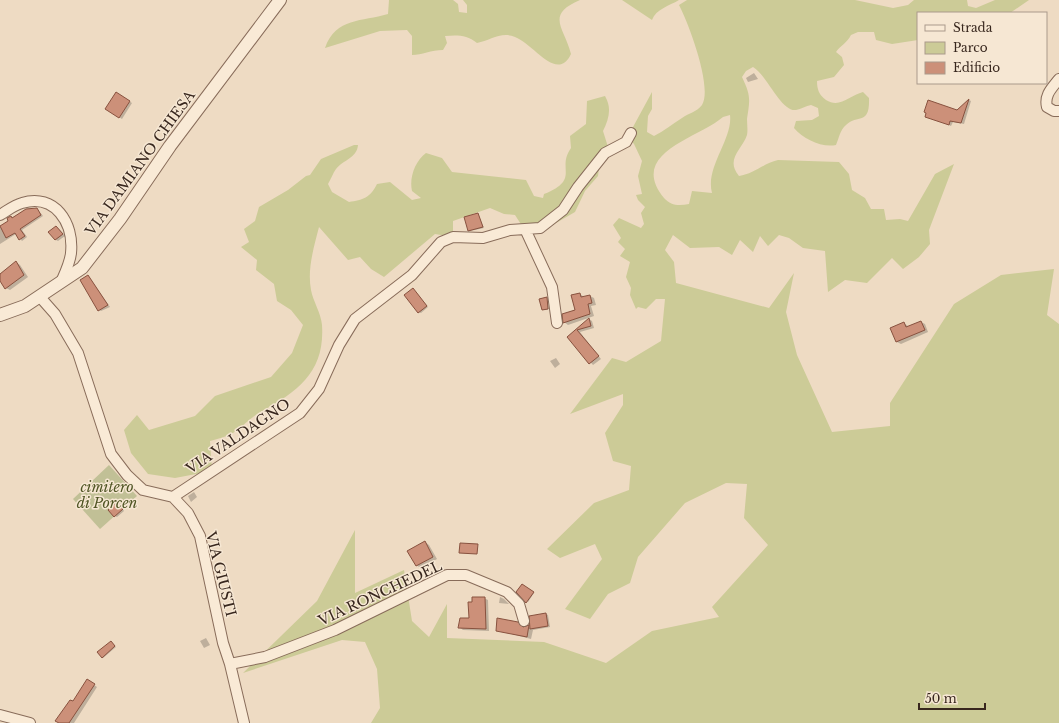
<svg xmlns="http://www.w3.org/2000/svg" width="1059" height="723" viewBox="0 0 1059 723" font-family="'Libre Baskerville',serif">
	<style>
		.green { fill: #cccb97; fill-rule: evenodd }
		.cemetery { fill: #c1c096 }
		.shadow { fill: #0003 }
		.building { fill: #cc9079; stroke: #88523f }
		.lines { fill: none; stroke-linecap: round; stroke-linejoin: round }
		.minor-casing { stroke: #886c5a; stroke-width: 12 }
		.tertiary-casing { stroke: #886c5a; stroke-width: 14 }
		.minor { stroke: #f9ead6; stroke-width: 10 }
		.tertiary { stroke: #f9ead6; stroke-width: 12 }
		.labels { text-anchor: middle; stroke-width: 3; stroke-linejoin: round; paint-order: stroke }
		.street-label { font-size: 14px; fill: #38271e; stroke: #f6e7d3 }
		.park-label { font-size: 14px; font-style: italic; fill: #4f5524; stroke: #f6e7d3 }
	</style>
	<rect width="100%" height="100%" fill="#eedbc3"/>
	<path class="green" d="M389 0H453L458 4 459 12 467 13V5L463 0H580C545 15 564 27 571 54 557 83 534 44 515 37 501 31 490 41 477 43 467 35 458 35 445 36L447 43 443 50C431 50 422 55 412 55V36L407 30 380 31 325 48C336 17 362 22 388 14Z
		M622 0H679C669 6 656 9 652 20Z
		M687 0H855L893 8 908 5 914 0H967L968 6 976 8 995 0H1029L1010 13H918V40L892 44 876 40 874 32H858L851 35C847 43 841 45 836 52L842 57 844 65 834 77 817 81C817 89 819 95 826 100 840 109 850 95 863 92L869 98C870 126 858 114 846 125 840 130 839 138 836 145 822 148 803 139 794 128L796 121 812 120 819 116 818 108 811 105C806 106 801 109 796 110 781 112 767 75 753 67L746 71 742 77C751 96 750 99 747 119 747 124 748 130 747 135 742 150 725 159 739 176 754 174 764 163 778 160L839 162 849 174 852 190 865 198 871 209H884L886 220 900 219 908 221 935 174 954 164 929 230 930 244 919 257 903 269 892 258 867 283 845 280 828 292 825 251 803 248 789 238 779 235 768 246 760 236 753 252 740 240 732 255 719 247 690 248 673 235 665 250 674 262 676 283 769 308 794 273 786 312 797 355 832 432 890 426V403L954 304 1001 275 1054 269 1047 315 1059 324V723H371L380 708 377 669 365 642 342 640 243 673 317 601 355 530V593L404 570 412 621 429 637 447 604V638L544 642 606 663 652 631 719 617 712 607 768 545 744 518 747 484 726 483 685 503 638 557 630 583 608 594 590 619 565 609 602 559 595 544 560 558 547 549 594 503 629 490 631 466 613 461 605 433 623 405V394L570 414 612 358 626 362 661 341 665 299H656L646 309 638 307 636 309 630 295 631 288 626 277 630 262 620 256 625 249 618 242 621 238 613 225 619 218 641 228 644 224 641 213 645 207 638 200 636 195 642 194 638 176 642 161 634 144 626 135 633 127 652 92V109L648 116 647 132 654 136C664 131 672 124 682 118 689 113 697 112 702 105 713 87 688 22 679 5ZM730 115C733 139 705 167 712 193L692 191 689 204C679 206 671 206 664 198 627 153 699 138 723 117Z
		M605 96C612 108 609 119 603 131L608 147 600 160 598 176 585 191 575 212 537 234 526 232 515 215 504 214 490 208 453 221V237L435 234 384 277 371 269 360 257 348 260 319 227C314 247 307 269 311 290 313 301 321 313 322 325 325 371 299 391 262 411 251 417 243 426 233 433 226 437 217 439 210 441L212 471 175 478 148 474 131 453 124 430 137 415 149 430 195 416 215 396 271 377 292 353 303 325 291 310 277 301 274 284 256 270 257 260 241 247 249 242 244 229 255 221 259 207 288 190 306 176 310 175 321 159 354 145H358C357 158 343 160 336 169 333 173 331 179 328 184L332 192 349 202C363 200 370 198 377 184L390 182 412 200 421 198 412 191C409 178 415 161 426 153L442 158 452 172 526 180 534 196 543 198 544 194C581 179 556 169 571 148L570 136 586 124 587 101Z"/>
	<path class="cemetery" d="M109 465 137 496 100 529 73 499Z"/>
	<path class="shadow" d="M754 73 758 79 748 82 746 78Z
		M116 93 132 103 122 119 106 109Z
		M969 100 971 101 964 124 953 122 951 126 929 117 957 112Z
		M37 209 43 216 22 230 27 237 22 241 16 234 0 244V227L9 221 11 217 13 218Z
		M478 214 484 228 470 231 469 230Z
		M57 227 65 236 58 241 56 240Z
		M16 262 20 265 28 277 10 290 6 288 0 279V275Z
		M88 276 110 307 101 311 99 310Z
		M413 289 428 307 421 313 418 312Z
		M580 294 584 297 590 296 594 298 596 305 591 306 594 316 568 325 564 322 576 311Z
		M547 298 549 309 543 310H542Z
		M589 319 592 321 594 328 580 332 601 359 593 365 568 337Z
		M921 322 925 324 928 332 901 344 897 342 891 329 904 323 909 327Z
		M556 358 560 364 555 368 550 361Z
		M194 492 197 497 191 502 188 496Z
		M120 505 124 511 117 517 115 516Z
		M425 542 429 545 437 559 421 568 416 565Z
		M522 585 534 593 528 602 517 592Z
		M500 597 504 599 509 604 499 603Z
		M484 598 488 600 489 631 463 630 459 627 470 618Z
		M546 614 548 615 550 627 533 630 531 639 497 630 517 623 524 628 531 627Z
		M206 638 210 645 204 648 200 641Z
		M111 642 116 647 103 658 102 657Z
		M87 680 97 687 74 723H61Z"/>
	<path class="building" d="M116 92 130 101 119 118 105 109Z
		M969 99 961 123 950 121 949 125 925 117 926 113 924 112 928 100 957 110Z
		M37 208 41 215 20 229 25 236 19 240 15 233 6 238 0 226 8 221 7 218 11 216 12 218 26 209Z
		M478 213 483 227 468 231 464 217Z
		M56 226 63 234 55 240 48 232Z
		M16 261 24 275 5 289 0 281V274Z
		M88 275 108 305 98 311 80 280Z
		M413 288 427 306 418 313 404 295Z
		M580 293 581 297 590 295 592 303 588 304 590 314 563 323 562 314 575 310 571 295Z
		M547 297 548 309 542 310 539 299Z
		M589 318 591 326 577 330 599 356 589 364 567 337Z
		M921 321 925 330 896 342 890 328 904 322 906 327Z
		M117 502 123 509 114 517 108 510Z
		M425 541 433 557 416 566 407 551Z
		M460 543 478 544 477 554 459 553Z
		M522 584 534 592 526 603 516 592Z
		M472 597H485L486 629 458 628 460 618H469L468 602H472Z
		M546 613 548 626 530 629 529 616Z
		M497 618 518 622 523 627 529 625 527 637 496 631Z
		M111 641 115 646 102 658 97 652Z
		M87 679 95 684 69 723H59L55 721 70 700 73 701Z"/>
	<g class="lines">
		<g class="minor-casing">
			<path id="minor" d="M1059 79C1052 88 1044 95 1047 107L1054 111H1059
				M0 215C7 211 14 205 22 203 55 193 74 223 71 253 70 263 65 273 61 282
				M525 229 552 287 557 323
				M40 297 55 314 78 353 111 454 127 475 143 490 173 497 188 513 200 536 223 643 230 664 244 723
				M173 497 300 413 319 389 339 345 355 319 412 275 441 242 453 237 483 238 510 230 540 228 563 210 578 187 605 153 626 142 631 133
				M230 664 265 657 335 630 447 575H466L507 592 519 604 524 621
				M0 715 30 723"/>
		</g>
		<g class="tertiary-casing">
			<path id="tertiary" d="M0 315 25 306 82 268 120 219 170 146 280 0"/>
		</g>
		<use href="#minor" class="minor"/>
		<use href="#tertiary" class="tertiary"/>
	</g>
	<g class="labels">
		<g class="street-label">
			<text transform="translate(140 163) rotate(-54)" y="5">VIA DAMIANO CHIESA</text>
			<text transform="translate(238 436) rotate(-34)" y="5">VIA VALDAGNO</text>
			<text transform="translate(221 574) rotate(76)" y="5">VIA GIUSTI</text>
			<text transform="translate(380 593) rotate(-25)" y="5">VIA RONCHEDEL</text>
		</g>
		<g class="park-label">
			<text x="107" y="492">cimitero<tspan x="107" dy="16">di Porcen</tspan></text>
		</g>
	</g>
	<rect x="917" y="12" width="130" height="72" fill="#f6e7d3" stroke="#aa9a8b"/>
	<rect x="925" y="25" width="20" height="6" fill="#f9ead6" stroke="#aa9a8b"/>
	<text x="953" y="32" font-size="12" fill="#38271e">Strada</text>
	<rect x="925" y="42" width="20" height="12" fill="#cccb97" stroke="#aa9a8b"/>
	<text x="953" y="52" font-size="12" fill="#38271e">Parco</text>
	<rect x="925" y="62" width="20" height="12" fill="#cc9079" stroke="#aa9a8b"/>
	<text x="953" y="72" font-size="12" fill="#38271e">Edificio</text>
	<path d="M919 703v6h66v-6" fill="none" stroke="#38271e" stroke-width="2"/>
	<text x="925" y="703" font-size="12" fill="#38271e" stroke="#f6e7d3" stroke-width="3" paint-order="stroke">50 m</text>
</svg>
